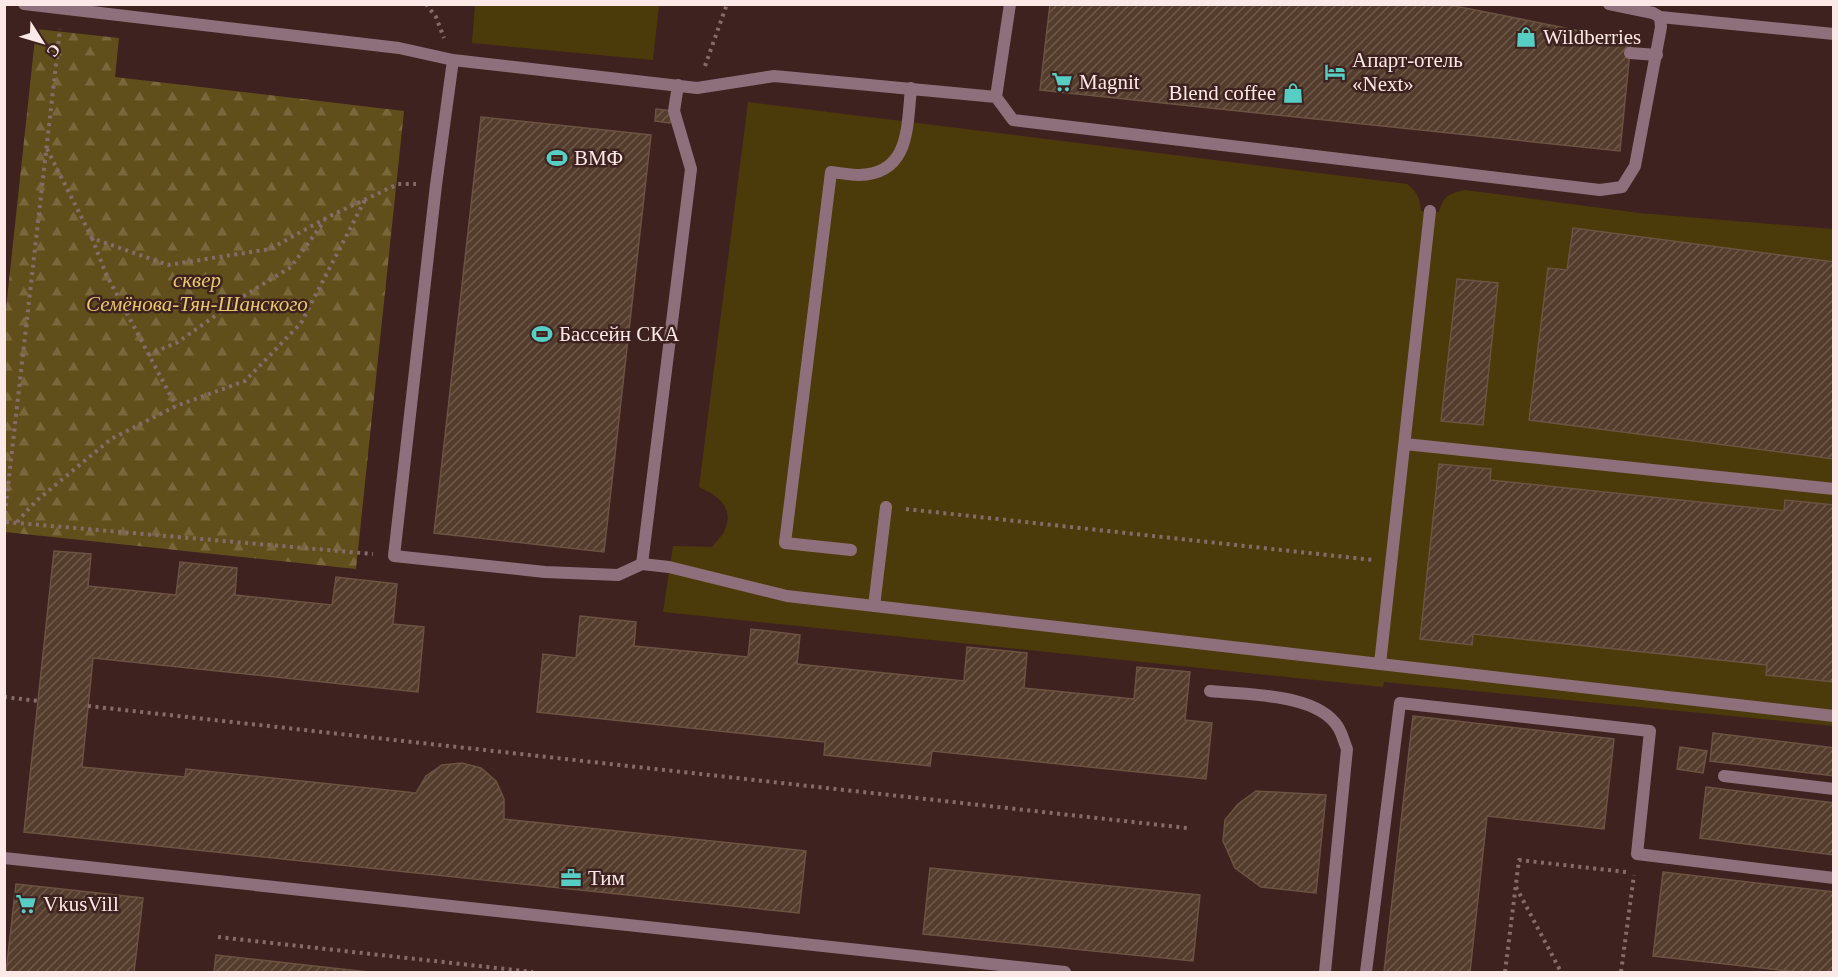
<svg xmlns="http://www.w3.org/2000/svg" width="1838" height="977" viewBox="0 0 1838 977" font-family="'Times New Roman',serif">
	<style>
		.green { fill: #4b3b0a }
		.forest { fill: url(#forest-firs) }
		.building { fill: url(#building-hatch); stroke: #6b5341; stroke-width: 1.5 }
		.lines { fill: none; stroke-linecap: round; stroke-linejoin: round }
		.path { stroke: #856c6a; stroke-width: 4; stroke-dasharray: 3 4.5; stroke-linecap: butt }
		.service { stroke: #8e707c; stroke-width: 12 }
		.labels { text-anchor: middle; stroke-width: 5; stroke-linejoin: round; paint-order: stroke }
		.poi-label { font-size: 21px; fill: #fce9e7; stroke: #3e2220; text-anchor: start }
		.park-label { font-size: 21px; font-style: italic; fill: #e9c868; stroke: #3e2220 }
	</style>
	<defs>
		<pattern id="forest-firs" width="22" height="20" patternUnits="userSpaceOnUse" patternTransform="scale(1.5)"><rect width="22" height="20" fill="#604f1b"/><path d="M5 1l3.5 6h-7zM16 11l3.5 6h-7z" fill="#78683c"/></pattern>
		<pattern id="building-hatch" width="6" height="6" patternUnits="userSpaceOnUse" patternTransform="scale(1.5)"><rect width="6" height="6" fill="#543d2c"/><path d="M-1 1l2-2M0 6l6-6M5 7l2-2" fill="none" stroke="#6e594b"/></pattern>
	</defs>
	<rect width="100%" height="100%" fill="#3e2220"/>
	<path class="green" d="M475 5H659L653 60 472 43Z
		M748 102 1407 184C1417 192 1420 198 1421 211L1439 212C1443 197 1449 193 1465 190L1639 213 1833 229V726L1384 682 1383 687 663 612 673 546 712 547C716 542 724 534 726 527 733 505 716 495 699 487Z"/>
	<path class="forest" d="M36 29 119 38 115 77 404 111 356 569 5 532V318Z"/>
	<path class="building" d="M1050 4H1445L1631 41 1620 151 1040 90Z
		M656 109 672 111 670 123 655 121Z
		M481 117 651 135 604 552 434 533Z
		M1573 228 1834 262V459L1529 420 1548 268 1567 270Z
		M1457 279 1498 283 1483 425 1441 421Z
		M1439 464 1491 469 1490 480 1784 511 1785 500 1834 505V682L1766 675 1767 665 1473 634 1472 645 1420 639Z
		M54 551 91 554 88 586 176 595 180 562 237 568 235 595 332 605 336 577 397 584 393 624 424 627 418 692 93 658 82 767 185 777 186 769 416 793 426 776 442 765 462 763 481 768 496 781 504 799V819L806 851 799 913 24 832Z
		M580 616 636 622 634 646 748 657 751 629 800 635 797 664 964 681 967 647 1027 653 1024 688 1134 699 1137 667 1190 672 1185 720 1212 723 1206 779 932 751 930 766 824 755 825 742 537 712 543 654 576 658Z
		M1413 716 1614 739 1604 829 1487 816 1470 972H1384Z
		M1713 733 1834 748V776L1710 761Z
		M1680 747 1707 751 1703 773 1677 769Z
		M1706 787 1834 803V855L1700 838Z
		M1256 791 1326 795 1316 893 1261 887 1235 868 1223 841 1225 820 1238 804Z
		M930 868 1200 895 1193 961 923 934Z
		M1663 872 1834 892V972H1797L1653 956Z
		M16 884 143 898 134 972H6Z
		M216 955 368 972H214Z"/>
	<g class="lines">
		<path class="path" d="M426 4 436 17 444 38
			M705 66 727 4
			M47 149 92 238 168 265 270 249 328 217 398 184H416
			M92 238 106 274 176 406
			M148 355 178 342 242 297 291 267 325 220
			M906 509 1373 560
			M4 521 60 29
			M6 522 373 554
			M17 522 36 501 111 439 176 406 245 381 301 323 366 198
			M4 697 38 701
			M88 706 1187 828
			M1516 887 1561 972
			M218 937 533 972
			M1505 972 1519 860 1626 872
			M1621 972 1634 875"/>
		<path class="service" d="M24 4 399 48 453 60 697 88 774 76 996 97
			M1010 4 996 97 1013 120 1600 190 1622 187 1635 166 1661 27 1660 17 1653 13 1609 4
			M1660 17 1834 34
			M1630 53 1657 55
			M453 60 436 185 394 556 545 572 618 575 642 564 691 169 674 111 678 85
			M1405 444 1834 489
			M851 550 785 543 831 172C840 173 850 175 859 175 910 174 907 127 911 88
			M642 564 669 567 787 596 1834 716
			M874 606 886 507
			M1380 664 1430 211
			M1210 691C1247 695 1317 693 1338 727 1342 733 1344 742 1347 749L1325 972
			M1724 776 1834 789
			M4 858 1065 972
			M1366 972 1400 703 1650 731 1637 854 1834 878"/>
	</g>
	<defs>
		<g id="shop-bare" transform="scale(1.62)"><path d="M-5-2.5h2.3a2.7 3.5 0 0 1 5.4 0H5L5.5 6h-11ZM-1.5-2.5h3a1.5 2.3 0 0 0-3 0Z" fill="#56cec4" stroke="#3e2220" stroke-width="2.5" paint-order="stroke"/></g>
		<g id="hotel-bare" transform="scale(1.62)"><path d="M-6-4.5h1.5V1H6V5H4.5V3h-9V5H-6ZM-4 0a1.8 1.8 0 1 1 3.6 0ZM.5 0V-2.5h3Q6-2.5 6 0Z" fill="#56cec4" stroke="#3e2220" stroke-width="2.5" paint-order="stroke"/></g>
		<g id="supermarket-bare" transform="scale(1.62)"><path d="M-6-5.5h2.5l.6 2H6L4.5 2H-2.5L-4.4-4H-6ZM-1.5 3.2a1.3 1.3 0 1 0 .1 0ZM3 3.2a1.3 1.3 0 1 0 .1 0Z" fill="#56cec4" stroke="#3e2220" stroke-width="2.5" paint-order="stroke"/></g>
		<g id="stadium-bare" transform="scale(1.62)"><path d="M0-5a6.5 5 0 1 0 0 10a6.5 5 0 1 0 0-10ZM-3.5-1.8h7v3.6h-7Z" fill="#56cec4" stroke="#3e2220" stroke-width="2.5" paint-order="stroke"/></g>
		<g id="office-bare" transform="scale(1.62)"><path d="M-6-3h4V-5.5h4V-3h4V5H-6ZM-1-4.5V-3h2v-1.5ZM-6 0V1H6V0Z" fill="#56cec4" stroke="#3e2220" stroke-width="2.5" paint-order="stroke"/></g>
	</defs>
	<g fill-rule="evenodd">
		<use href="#shop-bare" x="1526" y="37"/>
		<use href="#hotel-bare" x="1335" y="72"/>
		<use href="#supermarket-bare" x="1062" y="82"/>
		<use href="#shop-bare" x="1293" y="93"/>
		<use href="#stadium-bare" x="557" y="158"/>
		<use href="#stadium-bare" x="542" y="334"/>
		<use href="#office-bare" x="571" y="878"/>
		<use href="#supermarket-bare" x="26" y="904"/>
	</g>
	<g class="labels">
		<g class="poi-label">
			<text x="1543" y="44">Wildberries</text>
			<text x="1352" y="67">Апарт-отель<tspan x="1352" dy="24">«Next»</tspan></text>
			<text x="1079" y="89">Magnit</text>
			<text x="1276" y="100" text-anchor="end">Blend coffee</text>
			<text x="574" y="165">ВМФ</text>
			<text x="559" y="341">Бассейн СКА</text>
			<text x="588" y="885">Тим</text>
			<text x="43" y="911">VkusVill</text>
		</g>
		<g class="park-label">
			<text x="197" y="287">сквер<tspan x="197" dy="24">Семёнова-Тян-Шанского</tspan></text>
		</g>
	</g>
	<rect width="1838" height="977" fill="none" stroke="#fce9e7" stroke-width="12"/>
	<g transform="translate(42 42) rotate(127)" stroke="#3e2220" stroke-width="4.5" paint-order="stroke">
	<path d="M0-4.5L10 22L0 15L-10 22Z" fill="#fce9e7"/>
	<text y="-9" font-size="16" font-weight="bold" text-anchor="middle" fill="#fce9e7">С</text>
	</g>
</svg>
